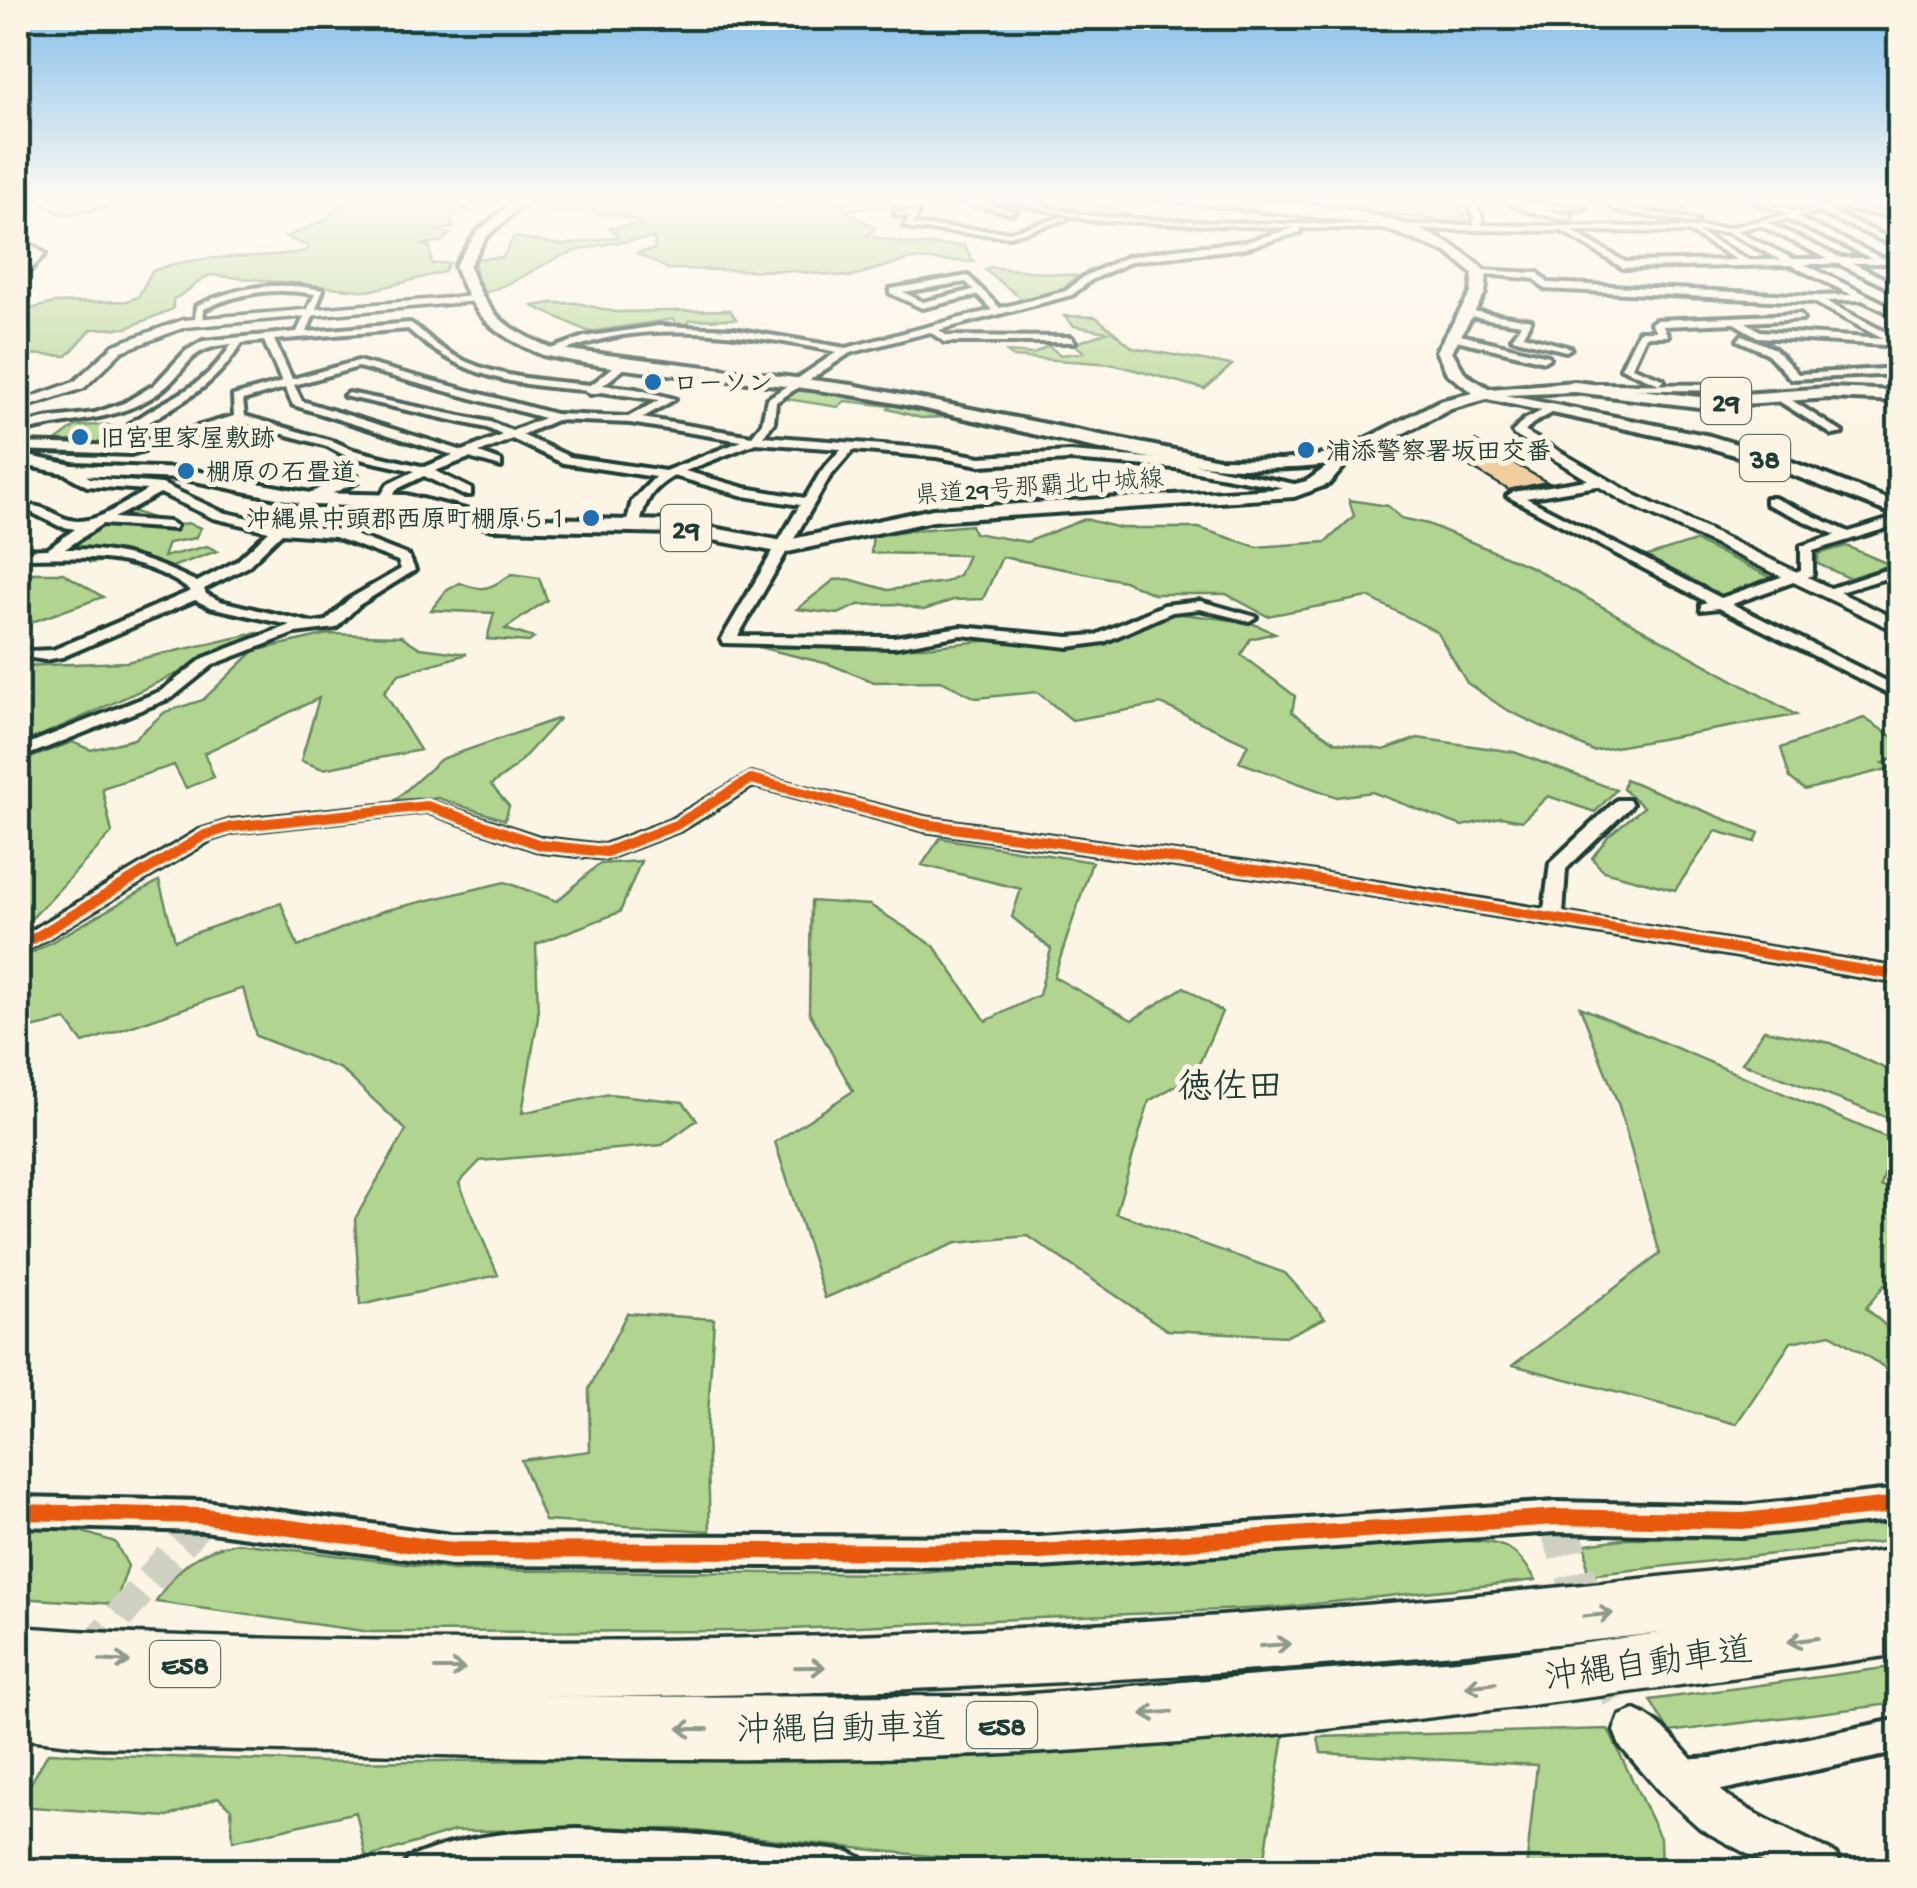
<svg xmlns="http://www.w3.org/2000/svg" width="1917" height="1888" viewBox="0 0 1917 1888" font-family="'Gochi Hand','Klee One',sans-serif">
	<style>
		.green { fill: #b1d590; stroke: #688962; stroke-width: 2.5 }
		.building { fill: #efcea0; stroke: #1f3d34; stroke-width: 2.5 }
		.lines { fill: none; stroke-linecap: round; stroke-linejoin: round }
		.minor-tunnel { stroke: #d0d0c2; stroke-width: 31; stroke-dasharray: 31 16; stroke-linecap: butt }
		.tertiary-tunnel { stroke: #d0d0c2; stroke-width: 39; stroke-dasharray: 39 20; stroke-linecap: butt }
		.minor-casing { stroke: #1f3d34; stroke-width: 8 }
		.tertiary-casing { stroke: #1f3d34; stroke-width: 7 }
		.primary-casing { stroke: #1f3d34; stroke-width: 8 }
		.motorway-casing { stroke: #1f3d34; stroke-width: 7 }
		.minor { fill: #fcf5e5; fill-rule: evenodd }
		.tertiary { fill: #fcf5e5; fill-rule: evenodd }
		.primary { fill: #fcf5e5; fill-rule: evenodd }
		.motorway { fill: #fcf5e5; fill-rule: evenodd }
		.cycleway-far1-casing { stroke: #fcf5e5; stroke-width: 16 }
		.cycleway-casing { stroke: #fcf5e5; stroke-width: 22 }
		.cycleway-far1 { stroke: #e8590c; stroke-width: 10 }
		.cycleway { stroke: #e8590c; stroke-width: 16 }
		.oneway { stroke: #8e998c }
		.poi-dot { fill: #1f6fb2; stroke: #fcf5e5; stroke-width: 4 }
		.labels { text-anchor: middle; stroke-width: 10; stroke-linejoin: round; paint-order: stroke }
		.far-poi-label { font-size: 25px; font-weight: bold; fill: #1f3d34; stroke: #fcf5e5; text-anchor: start }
		.far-street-label { font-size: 25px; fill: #1f3d34; stroke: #fcf5e5 }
		.shield { fill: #fcf5e5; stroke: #617469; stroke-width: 2.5 }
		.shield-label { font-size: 28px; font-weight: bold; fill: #1f3d34 }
		.quarter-label { font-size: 35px; font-weight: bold; fill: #1f3d34; stroke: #fcf5e5 }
		.near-street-label { font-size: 35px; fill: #1f3d34; stroke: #fcf5e5 }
	</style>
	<rect width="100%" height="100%" fill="#fcf5e5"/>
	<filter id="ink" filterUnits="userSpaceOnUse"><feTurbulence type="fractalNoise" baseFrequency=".01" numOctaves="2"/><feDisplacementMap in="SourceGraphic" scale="20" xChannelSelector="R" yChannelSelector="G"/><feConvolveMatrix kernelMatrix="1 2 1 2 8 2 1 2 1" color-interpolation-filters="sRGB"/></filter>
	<g filter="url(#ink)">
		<path class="green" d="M319 198C353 198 447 189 471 212L450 216 453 228 435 231 450 234 443 241 420 245 430 247 432 264 449 263 444 272 369 291 211 275C197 279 189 293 173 299V309L127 328 92 329 67 356 23 354 19 312 54 303 127 301 138 297 152 271C203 251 254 261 306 251L308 246 286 237 327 219 340 207Z
			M695 198 702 203 738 200 779 207 808 201 847 204 856 198H919C886 216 879 204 846 211L876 228 867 236 915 245H964L974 262 911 259 849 277 792 271 668 269 637 253 655 249 654 238C621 242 581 245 551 261 528 273 510 285 485 293L479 289 474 259 503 257 514 237 563 245 618 237 610 228 640 224C624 210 562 212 541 216L553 199Z
			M1010 198H1069L1130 215 1073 213Z
			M1456 198 1469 224 1450 226 1457 222 1378 214 1410 210 1411 199Z
			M1622 198H1721L1689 202 1679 216 1621 206Z
			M990 267 1077 276 1061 292 1022 299 985 270Z
			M551 303H577L615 312 730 310 736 319 690 320 687 326H677L673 319 589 332 533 306Z
			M1064 316 1096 317 1133 348 1232 365 1205 389 1113 364 1013 357 1007 352 1033 354 1048 346 1061 355 1084 352 1074 344 1107 332 1074 326Z
			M797 386 852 395 849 399 853 397 950 417 921 418 888 409 890 406 845 401 838 407 780 398Z
			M107 425 130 431 99 446 50 445 76 426Z
			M1349 500 1388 506 1401 518 1428 524 1531 567 1796 715 1593 751 1505 709 1467 683 1437 632 1368 597 1267 616 1226 594H1154L1124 581 1002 557 983 599 953 600 924 610 897 604 858 605 838 614 797 609 834 580 849 579 888 590 945 582 959 575 968 555 871 553 873 534 971 525 974 533 1027 542 1085 519 1120 528H1199L1257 547 1326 542 1354 516Z
			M126 509 175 526 187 523 201 528 195 538 168 543 163 557 207 546 217 551 166 569 130 567 115 560 90 563 84 557 60 561 61 549Z
			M1695 541 1777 580 1721 599 1641 558Z
			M1846 546 1891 565 1849 578 1818 564V554Z
			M18 573H63L103 597 18 627Z
			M512 574 539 578 547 600 505 629 534 638 529 642 487 639 494 613 431 610 446 591 460 583C484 593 491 588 512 574Z
			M1173 613 1249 622 1275 633 1250 639 1241 655 1295 696 1292 712 1335 742 1384 750 1418 738 1514 752 1616 790 1595 812 1548 796 1522 821 1501 817 1462 826 1372 792 1337 797 1239 762 1248 744 1161 704 1072 720 1037 692 976 698 941 681 874 682 829 664 758 647H925L1012 638 1064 649 1107 643 1145 620Z
			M257 633 268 636C182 667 103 711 18 745V666L126 662Z
			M328 634 401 636 420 648 467 654 399 674 384 692 420 750 323 769 301 761 319 698 204 753 214 777 186 788 174 765 102 788 112 833 33 917 18 927V779L27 774 20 762 72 742 91 750 134 739 165 712 203 700 254 651Z
			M560 718 513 769 491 785 509 806 505 820 438 798 395 800 441 759Z
			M1864 718 1899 741V756L1883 763 1891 768 1805 790 1790 778 1781 748Z
			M1625 779 1759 833 1755 842 1716 831 1675 890 1603 871 1592 858 1609 835 1644 807 1623 789Z
			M940 838 1092 862 1054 977 1132 1020 1184 987 1222 1012 1194 1075 1149 1101 1116 1213 1285 1273 1325 1318 1287 1336 1167 1330 1028 1236 956 1243 825 1298 775 1142 853 1091 809 1012 811 901 870 905 934 946 986 1021 1039 995 1051 949 1012 917 1021 889 922 865Z
			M641 861 620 912 536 944 538 1017 522 1113 609 1094 683 1102 697 1120 662 1145 480 1161 459 1183 498 1275 360 1305 355 1219 406 1130 341 1069 256 1036 243 988 83 1043 66 1020 18 1031V961L159 881 175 940 281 903 298 947 383 911 505 882 557 901 599 864Z
			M1580 1007 1895 1141 1881 1186 1899 1194V1292L1885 1284 1866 1308 1899 1338V1393L1884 1367 1831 1334 1791 1342 1736 1424 1513 1365 1660 1254 1619 1106Z
			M1764 1030 1831 1043 1899 1075V1122L1742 1063Z
			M627 1313 714 1319 707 1430 710 1531 545 1521 521 1460 590 1451 589 1389Z
			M1899 1520V1540L1587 1575 1586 1544 1629 1538H1728Z
			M18 1527 80 1531 115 1542 128 1566 115 1604 18 1598Z
			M1450 1540C1495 1543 1511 1538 1536 1580L1286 1607 745 1631 371 1632 156 1602C176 1568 198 1549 238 1543L454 1570 899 1574Z
			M1899 1666V1703L1669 1732 1650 1700Z
			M1608 1729 1660 1838 1661 1870H1526L1537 1765 1321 1753 1318 1737Z
			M1284 1735 1263 1870H1062L676 1829 454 1831 366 1858 356 1812 233 1841 231 1809 218 1797 168 1817 18 1806 48 1753 323 1762 990 1756Z"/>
		<path class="building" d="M32 198H110V207L63 215Z
			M1475 441 1547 482 1509 490 1438 448Z"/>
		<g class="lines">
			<path class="minor-tunnel" d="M89 1652 204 1516"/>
			<path class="tertiary-tunnel" d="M1556 1517 1589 1615
				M1607 1662 1635 1731"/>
			<g class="minor-casing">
				<path id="minor" d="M943 198H960L1016 211 1012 213Z
					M995 198C1029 198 1060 213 1093 216 1219 226 1347 224 1474 225V217L1463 198H1471L1482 217V225L1728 228 1789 214 1744 198 1799 212 1836 204 1900 214V218L1836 208 1827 210 1900 243V248L1818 212 1796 217 1882 258 1900 257V263H1852L1900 286V293L1839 264H1804L1900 311V318L1862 300 1825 301 1895 337 1900 340V346L1758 337 1734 323 1663 326 1668 336H1646L1632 367 1663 379 1664 381 1659 384 1621 368 1639 331H1656L1651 323 1656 320 1800 314 1803 319 1746 322 1760 331 1883 339 1814 302 1545 289 1535 279 1476 273 1480 270 1538 273 1548 283 1815 296 1852 295 1791 265 1623 268 1562 231 1299 228 1300 232 1245 248 1132 261 1091 280 1072 295 939 330 947 336 1071 337 1075 342H945L930 332 850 353 776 402 774 422 763 436 936 449 980 457 1070 452 1175 460 1314 488 1308 492 1175 468 1070 460 980 465 936 457 853 450 829 478 738 636 894 637 961 627 1069 637 1096 635 1164 605 1200 601 1256 617 1249 621 1200 609 1172 612 1104 642 1069 647 961 635 894 647 723 643 721 640 800 505 744 496 674 476C652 489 645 500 640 525L633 529 626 525 632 501 655 477 563 463 512 439 479 453 501 461V467L469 458 435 471 471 489V495H463L424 476 397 489 388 503 384 504 378 500 388 484 415 471 346 456 327 446 240 422 131 454 18 450V443L130 446 160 438 132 431 130 424C172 394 201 392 232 344 183 348 192 369 158 393 115 423 66 419 18 433V426L44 419 95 413 124 403 154 385 186 351 203 341 297 332 315 294C274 287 241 292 204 309L203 323 195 321 196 306C238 286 277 281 323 290L307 332 410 323C421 329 430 340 440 347 484 378 540 380 591 385L622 360H630V364L603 385 636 389 675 399 642 418 752 436 762 423 767 399 837 352C767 338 694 325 623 335 597 339 573 348 548 355L543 352 584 337 659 326 734 329 846 348 992 310 978 295 922 308 890 293V289L968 276 1000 308 1066 291 1085 276 1127 257 1175 249 1245 242 1295 228 1089 220ZM1787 219 1871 258H1841L1768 223ZM1760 225 1828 259H1794L1736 231ZM1572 231 1689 232 1737 260 1625 262ZM1697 232H1727L1781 260H1749ZM966 282 974 290 923 302 903 292ZM408 329C462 378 514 385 585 390L590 394 602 392 659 400 628 417 555 414 358 361 292 379 274 340ZM264 341 282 382 233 396 234 416 173 434 142 427C183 400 214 388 242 343ZM358 367 544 418 512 431 490 422 349 393 344 396 487 428 502 435 463 451 302 401 294 385ZM285 388 293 405 453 455 425 467 353 450 335 442 245 416 243 400ZM556 420 630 423 742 441 665 471 570 457 522 435ZM756 443 841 449 820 473 805 498 745 488 685 471Z
					M1503 198 1587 209H1542L1572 216 1569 220C1553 218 1513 209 1503 198Z
					M1611 198H1619V205L1625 207 1697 221 1693 223 1620 211 1612 208Z
					M895 211 918 213 913 225 1010 232 1063 217 1067 219 1010 236 912 229 904 226 910 217 895 215Z
					M1465 310 1531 320 1523 335 1571 348 1566 351 1512 338 1521 324 1462 315Z
					M1452 333 1548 356 1549 358 1544 361 1448 338Z
					M1742 335 1775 349 1798 374 1900 368V374L1791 379 1767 353 1738 340Z
					M1597 384 1737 385 1742 388 1737 391 1593 389 1592 387Z
					M1774 394H1782L1843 433 1833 435 1774 398Z
					M1549 407 1559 409 1532 424 1523 434H1515L1513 432 1524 420Z
					M73 466 90 478 162 484 222 512 276 524C297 504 326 476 357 476V482L314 502 290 525 342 530 409 556 415 570 359 605 336 628 295 633 214 664 173 697 18 759V748L161 691 204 658 290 625 210 607 195 600 62 657 45 660 18 656V648L32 651 53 650 191 591C137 551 81 558 18 558V550L48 549 75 529 59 526 31 512V506C46 506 56 517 70 520 95 526 125 502 147 490L87 486 67 475 69 467ZM160 493 213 518 269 531 237 561 197 582C151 560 117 548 65 549L102 524 174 529 176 526 169 522 114 518ZM282 533 335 537 398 561 401 569 349 599 326 621 313 623 220 601 206 594 204 589 247 567Z
					M1599 478 1605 482 1603 485 1526 498 1721 598 1801 570V546L1836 535 1766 504V498H1774L1849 532 1900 516V524L1813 551V575L1732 604 1900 688V699L1719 608 1701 610V604L1707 602 1507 496 1513 492Z
					M1900 565V574L1826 596 1819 592Z
					M751 774 924 818 1284 868 1544 910 1550 863 1617 800H1629L1632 804 1629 808 1566 869 1563 914 1900 969V983L1284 880 924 830 753 785 682 829 606 858 541 851 426 811 233 832 211 839 18 955V939L199 831 231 821 427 801 543 839 604 846 670 821Z
					M1900 1489V1519L1743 1536 1556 1532 1040 1567 451 1565 204 1531 18 1526V1497L204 1501 451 1535 1040 1537 1556 1502 1743 1506Z
					M1900 1719V1752L1712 1792 1681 1794 1669 1789 1664 1777 1669 1765 1681 1760 1712 1758Z
					M577 1829 689 1834 849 1852 861 1858 867 1870C772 1876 676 1864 581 1864 521 1863 462 1874 403 1870L409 1858C462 1835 520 1831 577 1829Z"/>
			</g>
			<g class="tertiary-casing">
				<path id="tertiary" d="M474 296 478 301 185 327 122 351 84 388 18 410V402L74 382 114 345 183 320Z
					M1519 428 1635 495 1900 621V633L1623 501 1514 435 1512 432Z
					M1635 1710C1674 1726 1697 1775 1732 1799 1764 1821 1802 1836 1836 1854L1842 1870H1777L1701 1829 1660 1792 1620 1746 1614 1731 1620 1716Z"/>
			</g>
			<g class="primary-casing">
				<path id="primary" d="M518 198H531L486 237 469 266C487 315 504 328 551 348L852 385 1219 459 1282 460 1338 453 1439 401 1473 393 1447 373 1436 351 1471 293 1473 274 1448 253 1373 224 1153 198C1252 198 1415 197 1487 273L1485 293 1452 351 1465 374 1490 389 1575 382 1699 397 1829 388 1900 391V401L1829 398 1699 407 1575 392 1505 395 1710 436 1782 458 1900 504V517L1770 466 1701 445 1487 399 1451 409 1349 461 1329 484 1294 497 933 521 783 553 676 533 493 529 406 507 310 505 185 479 73 475 18 464V454L73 465 185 469 310 493 406 495 493 517 676 521 783 541 933 509 1275 489 1307 481 1329 465C1169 484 1009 420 851 395 749 378 643 377 543 355 493 334 474 318 455 266L477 232Z
					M18 235 45 254 18 283V271L32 255 18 244Z"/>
			</g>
			<g class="motorway-casing">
				<path id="motorway" d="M1900 1549V1654C1603 1696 1306 1740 1006 1754 704 1767 400 1752 98 1747L18 1738V1627C191 1640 365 1641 539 1641 995 1640 1447 1606 1900 1549ZM1659 1633 1469 1659 1007 1696 526 1697C905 1696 1283 1675 1659 1633Z"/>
			</g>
			<use href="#minor" class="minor"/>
			<use href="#tertiary" class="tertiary"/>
			<use href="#primary" class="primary"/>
			<use href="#motorway" class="motorway"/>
			<g class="cycleway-far1-casing">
				<path id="cycleway-far1" d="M18 948 205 835 231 827 427 806 541 845 606 852 676 825 751 779 924 824 1284 874 1900 976"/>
			</g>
			<g class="cycleway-casing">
				<path id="cycleway" d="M18 1512 204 1516 451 1550 1040 1552 1556 1517 1743 1521 1900 1504"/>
			</g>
			<use href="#cycleway-far1" class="cycleway-far1"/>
			<use href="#cycleway" class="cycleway"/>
		</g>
		<defs><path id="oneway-shaft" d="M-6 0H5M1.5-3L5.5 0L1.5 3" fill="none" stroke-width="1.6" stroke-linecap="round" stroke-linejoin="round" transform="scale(2.5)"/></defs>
		<g class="oneway">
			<use href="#oneway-shaft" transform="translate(1598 1615) rotate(-6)"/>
			<use href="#oneway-shaft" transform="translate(1803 1640) rotate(172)"/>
			<use href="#oneway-shaft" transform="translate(1275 1645) rotate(-4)"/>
			<use href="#oneway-shaft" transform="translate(115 1661) rotate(3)"/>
			<use href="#oneway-shaft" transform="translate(810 1667) rotate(-1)"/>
			<use href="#oneway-shaft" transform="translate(450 1669)"/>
			<use href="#oneway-shaft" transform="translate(1481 1685) rotate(173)"/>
			<use href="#oneway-shaft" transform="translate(1157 1713) rotate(175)"/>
			<use href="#oneway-shaft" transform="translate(693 1729) rotate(-179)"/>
		</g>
	</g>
	<linearGradient id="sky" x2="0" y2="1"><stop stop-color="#84beeb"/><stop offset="0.43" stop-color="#fefaf3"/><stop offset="1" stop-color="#fefaf3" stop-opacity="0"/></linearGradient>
	<rect width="1917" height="463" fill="url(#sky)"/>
	<g class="poi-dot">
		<circle cx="653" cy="382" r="10"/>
		<circle cx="80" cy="437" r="10"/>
		<circle cx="1306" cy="450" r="10"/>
		<circle cx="186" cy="471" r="10"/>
		<circle cx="591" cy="518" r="10"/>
	</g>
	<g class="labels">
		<g class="far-poi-label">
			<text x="673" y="391">ローソン</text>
			<text x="100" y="446">旧宮里家屋敷跡</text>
			<text x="1326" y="459">浦添警察署坂田交番</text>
			<text x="206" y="480">棚原の石畳道</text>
			<text x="571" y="527" text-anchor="end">沖縄県中頭郡西原町棚原５１</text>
		</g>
		<g class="far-street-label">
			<text transform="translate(1039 485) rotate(-4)" y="9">県道29号那覇北中城線</text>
		</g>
		<g class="shield">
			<rect x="1701" y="378" width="50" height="46" rx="8"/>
			<rect x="1740" y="435" width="50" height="46" rx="8"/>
			<rect x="661" y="505" width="50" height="46" rx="8"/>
			<rect x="150" y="1641" width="70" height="46" rx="8"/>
			<rect x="967" y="1702" width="70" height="46" rx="8"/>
		</g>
		<g class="shield-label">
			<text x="1726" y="411">29</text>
			<text x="1765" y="468">38</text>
			<text x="686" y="538">29</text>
			<text x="185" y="1674">E58</text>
			<text x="1002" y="1735">E58</text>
		</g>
		<g class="quarter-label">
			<text x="1230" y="1097">徳佐田</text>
		</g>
		<g class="near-street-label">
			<text transform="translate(1648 1662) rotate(-8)" y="12">沖縄自動車道</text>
			<text transform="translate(841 1727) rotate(-1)" y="12">沖縄自動車道</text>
		</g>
	</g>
	<rect width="1917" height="1888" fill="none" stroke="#fcf5e5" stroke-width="60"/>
	<rect x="30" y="30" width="1857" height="1828" fill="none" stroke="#1f3d34" stroke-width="4" filter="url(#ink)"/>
</svg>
